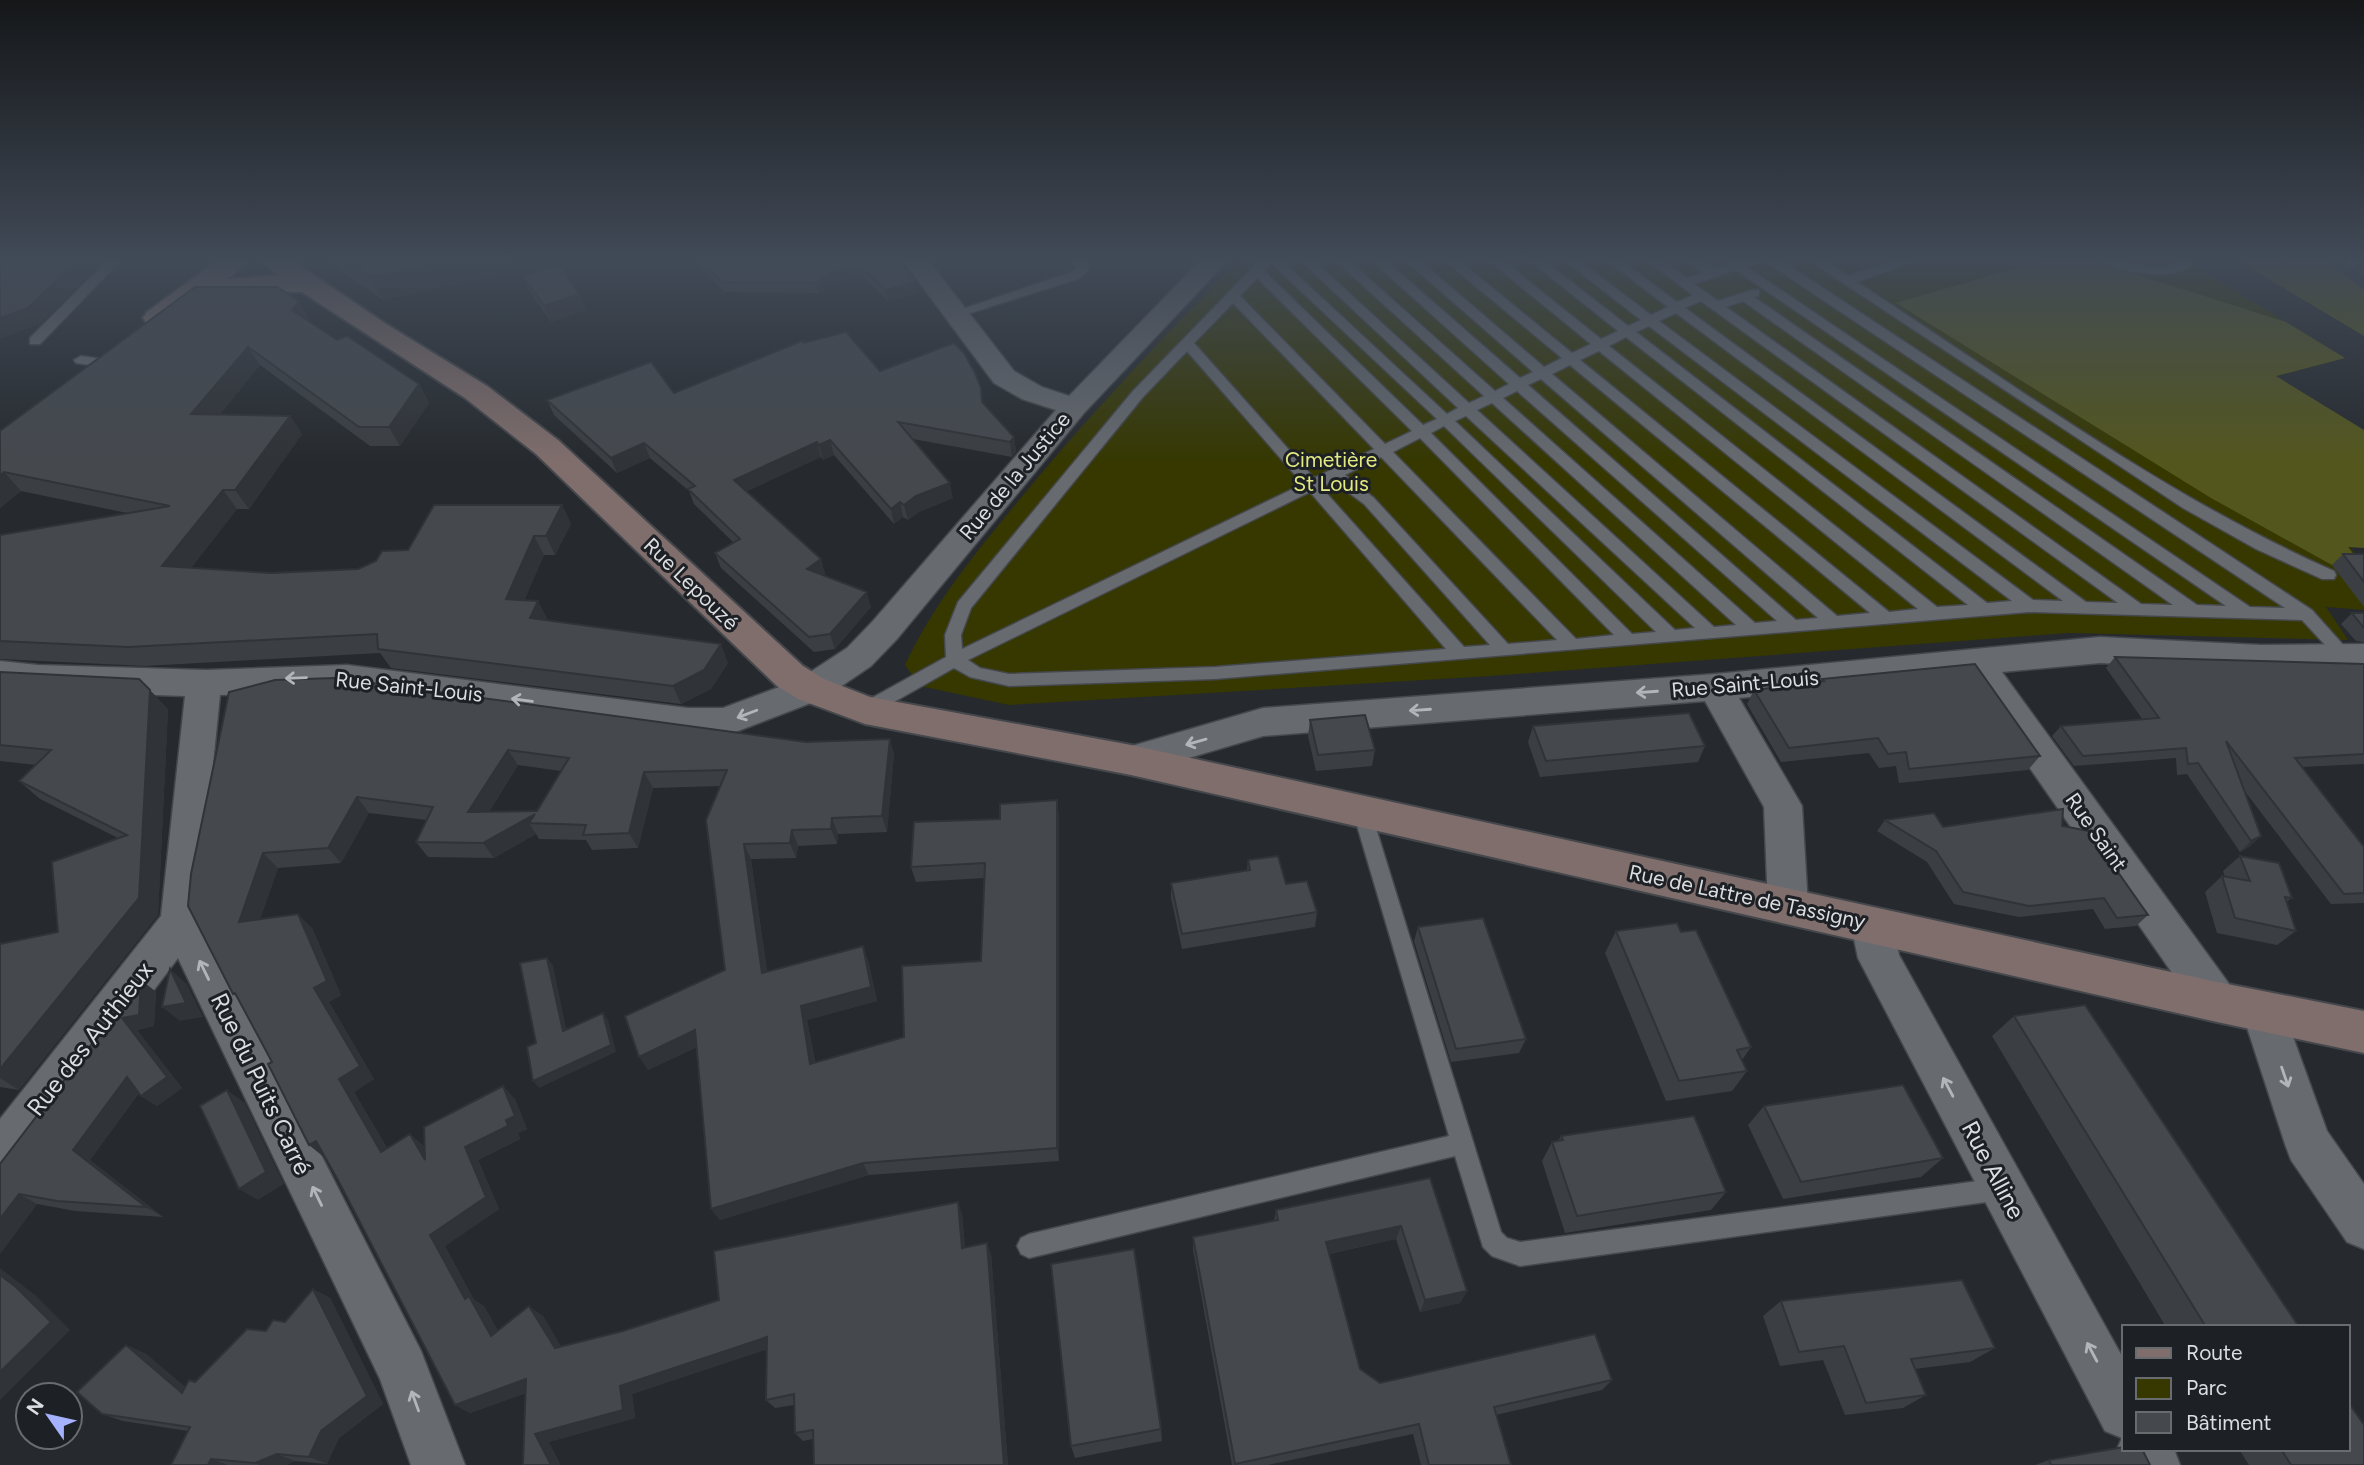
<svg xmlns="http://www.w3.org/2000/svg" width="2364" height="1465" viewBox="0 0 2364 1465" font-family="Figtree,sans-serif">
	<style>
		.built { fill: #2d333c }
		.green { fill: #363800 }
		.forest { fill: #54571d }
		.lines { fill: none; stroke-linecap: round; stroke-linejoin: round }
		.service-casing { stroke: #44474b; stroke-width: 3 }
		.minor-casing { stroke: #44474b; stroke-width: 3 }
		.secondary-casing { stroke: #44474b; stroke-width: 4 }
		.service { fill: #676b70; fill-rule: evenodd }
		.minor { fill: #676b70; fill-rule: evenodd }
		.secondary { fill: #806e6c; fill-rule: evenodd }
		.rail { stroke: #808386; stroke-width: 4.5; stroke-dasharray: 10 10; stroke-linecap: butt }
		.wall { fill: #3b3f43; fill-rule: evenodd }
		.shaded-wall { fill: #303337 }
		.building { fill: #45494e; stroke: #303337; stroke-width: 2; fill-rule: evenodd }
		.oneway { stroke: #b2b5b9 }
		.labels { text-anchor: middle; stroke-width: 6; stroke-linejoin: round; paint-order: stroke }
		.park-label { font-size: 21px; fill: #e3ea81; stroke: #1d2024 }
		.street-label { font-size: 21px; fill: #dbdde0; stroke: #1d2024 }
		.near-street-label { font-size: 24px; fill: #dbdde0; stroke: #1d2024 }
	</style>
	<rect width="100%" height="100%" fill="#262a2e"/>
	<path class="built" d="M2324 259H2364V290Z"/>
	<path class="green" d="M1240 259H2183L2345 358 2257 381 2315 504 2364 565V610L2326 607 2348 640 2069 633 1490 676 1009 705 920 686 905 665C934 603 976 552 1020 499 1089 415 1163 337 1240 259Z"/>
	<path class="forest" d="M2047 259H2088L2286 322 2345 358 2276 376 2364 430V548L2348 547 2354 555 2332 565 2211 498 1896 303Z
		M2235 259H2324L2364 290V336Z"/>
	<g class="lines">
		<g class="service-casing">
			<path id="service" d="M109 259H122L40 344H30V338Z
				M1071 259H1084L1089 269 1080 278 958 317H950L948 314 1072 272 1077 268Z
				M1261 259H1280L1447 414 1458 408 1299 259H1312L1469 403 1484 396 1334 259H1347L1495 391 1509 384 1370 259H1384L1520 378 1533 372 1404 259H1418L1544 367 1562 358 1443 259H1457L1572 353 1591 344 1487 259H1501L1601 339 1618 331 1528 259H1542L1628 326 1641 320 1563 259H1577L1651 315 1668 307 1605 259H1619L1677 302 1693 295 1645 259H1659L1687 278 1703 273 1685 259H1699L1714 269 1729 265 1722 259H1779L2312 610 2354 657 2352 661H2340L2302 620 2029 612 1215 679 1009 686 970 677 954 668 871 715H859L856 710 859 705 946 657 945 635 958 602 1133 391ZM1764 260 1766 262 2285 608 2250 607 1747 267ZM1271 263 1437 419 1423 425 1264 271ZM1736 270 2226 606 2197 605 1754 297 1759 296V290H1751L1718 301 1694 284ZM1257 278 1412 431 1385 444 1240 296ZM1701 301 1712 309 2118 603 2086 602 1685 308ZM1743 301 2173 605 2141 604 1726 307ZM1233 303 1374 449 1314 478 1194 343ZM1676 313 2063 601 2033 600 1659 321ZM1649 326 2012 601 1987 603 1636 332ZM1626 337 1968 605 1937 607 1609 346ZM1187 351 1303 484 962 649 961 635 971 608 1143 397ZM1599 351 1918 609 1889 612 1580 360ZM1570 365 1870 613 1837 616 1552 374ZM1541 379 1818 618 1796 620 1528 385ZM1517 391 1777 621 1755 623 1503 398ZM1492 403 1736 625 1714 627 1477 410ZM1466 416 1695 628 1675 630 1455 421ZM1444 426 1656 632 1632 634 1431 433ZM1420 438 1614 635 1576 639 1393 452ZM1381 457 1557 640 1508 644 1374 498 1345 475ZM1333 481 1364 504 1490 645 1464 647 1321 487ZM1310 492 1446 649 1215 667 1009 674 980 668 968 660Z
				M1807 259H1822L1848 276 1900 259H1919L1857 282C2012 383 2164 496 2334 571L2336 575 2334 579H2322L2256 549 2183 508Z
				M2099 259C2124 259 2155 275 2178 264L2175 259H2187L2191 265C2173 282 2118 273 2099 259Z
				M81 356 102 359 104 362 97 366 76 363 74 360Z
				M1362 805 1369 807 1371 812 1501 1232 1507 1238 1520 1242 2001 1178 2009 1181 2012 1189 2009 1197 2001 1200 1520 1266 1492 1256 1483 1247 1455 1156 1029 1258 1021 1254 1017 1246 1021 1238 1029 1234 1449 1136 1353 812 1355 807Z"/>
		</g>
		<g class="minor-casing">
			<path id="minor" d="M902 259H927L1014 371 1042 387 1069 396 1202 259H1229L1084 413 897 639 871 666 824 698 725 736H688L347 691 220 695 211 784 202 921 421 1351 465 1465H411L380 1379 178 958 17 1172 0 1179V1119L161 916 185 696 38 691 0 687V661L38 665 206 670 347 665 688 708H723L798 680 847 648 873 621 1056 410 1022 399 994 383Z
				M2100 637 2261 645 2364 644V670L2261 671 2100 663 2002 672 2232 988 2239 1002 2232 1016 2217 1021 2202 1016 1966 676 1739 698 1802 806 1808 906 1802 918 1788 923 1774 918 1768 906 1764 807 1705 701 1263 736 1131 775 1118 770 1112 760 1118 750 1263 708 1715 674Z
				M1872 907 1887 912 1893 925 1899 955 2124 1360V1449H2174L2180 1465H2124L2117 1449 2122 1438 2105 1431 1858 958 1851 925 1857 912Z
				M2264 992 2279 998 2327 1131 2364 1184V1249L2347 1242 2291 1160 2285 1144 2242 1012 2249 998Z"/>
		</g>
		<g class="secondary-casing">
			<path id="secondary" d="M219 259H250L228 279 278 275 259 259H290L386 324 487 386 558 440 803 666 824 679 870 697 1131 745 2217 982 2364 1011V1053L2217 1022 1131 775 865 724 798 699 777 686 536 454 465 398 302 292H253L225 295 197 302 167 324 157 326 147 324 143 318 147 312Z"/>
		</g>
		<use href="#service" class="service"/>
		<use href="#minor" class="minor"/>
		<use href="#secondary" class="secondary"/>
		<path class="rail" d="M2347 259 2364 272"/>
	</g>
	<path class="wall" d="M323 259H513L516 272 383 300Z
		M694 259H899L916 282 918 293 888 301 862 276 833 284 819 293 724 292Z
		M523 276 586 310 551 322 530 292Z
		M310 320 308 321 337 340 419 384 429 403 400 446H370L260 365 220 414 290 416 302 434 249 509H237L191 568 271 573 358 569 408 550 562 505 571 524 555 555H544L524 600 548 621 728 663 711 689 681 704 391 668 380 653 145 666 0 659V535L127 513 21 491 0 508V431Z
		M804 343 880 371 983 404 1014 437 1016 452 1012 457 913 439 953 498 919 512 908 520 903 517 894 524 834 455 823 460 821 457 747 491 821 559 825 574 824 575 871 607 835 649 814 652 721 568 715 553 733 542 694 504 689 491 650 458 617 473 554 415 547 400 674 393Z
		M2343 554H2364V607L2332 565Z
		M2352 613H2364V642L2356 641 2341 624Z
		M2115 657 2364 664V764L2302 767 2364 847V903L2331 904 2243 789 2261 836 2249 847 2240 852 2187 774 2177 775 2176 758 2074 766 2052 736 2061 726 2143 720 2106 668Z
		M0 672 168 709 158 915 19 1090 0 1087V944L58 932 118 838 40 799 19 781 36 765 0 761Z
		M1822 679 2040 756 2028 770 1899 783 1896 766 1879 768 1869 753 1781 762 1747 704 1754 690 1821 681Z
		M229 692 894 754 887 832 838 834 837 844 798 846 796 858 751 859 767 971 868 960 877 1001 807 1020 815 1062 904 1037 981 961 985 878 916 882 911 867 1059 816V1161L869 1175 720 1220 711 1209 697 1047 648 1070 725 970 720 786 653 788 638 848 592 850 586 840 539 839 536 834 494 858 428 857 416 842 427 820 369 813 341 863 278 868 260 919 312 928 341 995 329 1002 374 1079 354 1092 387 1148 424 1147 515 1099 527 1129 518 1133 520 1139 478 1160 499 1209 445 1246 474 1300 484 1306 498 1331 543 1316 561 1347 623 1331 719 1300 962 1214 965 1247 991 1254 1008 1465H814L813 1439 803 1441 795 1433 794 1405 775 1408 766 1400 767 1349 632 1394 635 1418 549 1442 523 1465 526 1393 470 1413 455 1405 338 1180 272 1062 238 998 233 994ZM518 765 561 771 537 811 489 812Z
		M1310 720 1375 750 1372 766 1316 771 1308 736Z
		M1533 726 1705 746 1698 762 1540 777 1528 742Z
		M1885 820 1943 827 2062 826 2148 915 2136 926 2105 929 2093 909 2019 917 1954 904 1927 862 1877 831Z
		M2240 856 2292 898 2286 902 2296 931 2277 945 2217 933 2205 892 2222 876 2225 877 2223 871Z
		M1248 860 1286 884 1317 912 1315 927 1182 949 1171 898V883L1247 870Z
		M1418 927 1526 1039 1519 1053 1451 1062 1414 941Z
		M1616 931 1681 932 1751 1047 1742 1060 1747 1071 1732 1091 1666 1101 1605 953Z
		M141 980 156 992 154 1026 137 1030 182 1088 157 1106 141 1096 139 1093 90 1160 163 1217 75 1211 37 1204 0 1254V1164Z
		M2014 1016 2299 1327H2166L1992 1036Z
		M1764 1106 1943 1158 1921 1177 1783 1199 1748 1125Z
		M1561 1136 1726 1192 1711 1210 1565 1233 1542 1161 1552 1142 1558 1141Z
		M1430 1178 1467 1291 1460 1303 1420 1312 1396 1239 1329 1254 1360 1369 1380 1383 1612 1380 1602 1390 1496 1415 1511 1465H1421L1413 1434 1268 1465H1232L1193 1250V1237L1274 1221 1276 1210Z
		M313 1289 330 1298 383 1404 339 1438 327 1464 295 1461 286 1465H171L188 1431 123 1421 102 1414 126 1345 146 1354 185 1387 195 1382 285 1322Z
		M1781 1301 1995 1348 1970 1362 1915 1369 1926 1395 1903 1408 1845 1415 1823 1360 1780 1366 1763 1316Z
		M1161 1429 1162 1441 1075 1458 1071 1446Z
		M2239 1449H2348L2364 1465H2249Z
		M2049 1460 2150 1465H2035Z"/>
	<path class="shaded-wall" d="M78 259 104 260 40 324 0 339V318Z
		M458 259H513L516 272 383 300 371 277Z
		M860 266 862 276 833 284 819 293 816 283 831 273Z
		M916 282 918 293 888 301 886 290Z
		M579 294 586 310 551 322 544 306Z
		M299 301 310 320 303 329 292 310Z
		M248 347 260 365 205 433 191 414Z
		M419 384 429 403 400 446 389 427Z
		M290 416 302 434 249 509 235 490Z
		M1014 437 1016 452 1012 457 1010 442Z
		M830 440 834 455 823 460 819 445Z
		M817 442 821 457 739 495 734 480Z
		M644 443 650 458 617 473 611 458Z
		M4 472 21 491 0 508V476Z
		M950 483 953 498 919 512 908 520 904 505 916 496Z
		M223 490 237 509 178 585 162 566Z
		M900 502 903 517 894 524 891 509Z
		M562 505 571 524 555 555 546 536Z
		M534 536 544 555 517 618 506 599Z
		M821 559 825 574 812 584 807 569Z
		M867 592 871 607 835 649 830 634Z
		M538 601 548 620 530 618Z
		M721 644 728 663 711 689 681 704 673 686Z
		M150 690 168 709 158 915 19 1090 0 1078V1069L139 898Z
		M890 739 894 754 887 832 882 816Z
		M508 750 518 765 479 828 468 812Z
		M644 772 653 788 638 848 629 833Z
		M357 797 369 813 341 863 328 848Z
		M1057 800 1059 816V1161L1057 1148Z
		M535 814 529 823 536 834 494 858 483 843Z
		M832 818 838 834 837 844 831 829Z
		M792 830 798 846 796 858 790 843Z
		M2261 836 2249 847 2240 852 2251 841Z
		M744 844 751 859 769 987 762 973Z
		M263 853 278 868 254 937 239 922Z
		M298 914 312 928 341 995 329 1002 374 1079 354 1092 396 1164 381 1152 339 1079 314 988Z
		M863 946 868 960 877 1001 807 1020 817 1077 810 1064 801 1006Z
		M547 958 553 965 568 1038 563 1031Z
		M170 969 187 984 203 1017 180 1021 162 1007Z
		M141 980 156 992 154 1026 137 1030 182 1088 157 1106 141 1096 122 1018Z
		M603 1013 608 1020 616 1052 539 1088 533 1081Z
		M695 1030 704 1044 648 1070 639 1057Z
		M127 1077 142 1088 90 1160 163 1217 146 1207 73 1150Z
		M503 1086 515 1099 527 1129 518 1133 520 1139 478 1160 499 1209 445 1246 474 1300 484 1306 506 1346 491 1336 465 1299 430 1235 465 1147Z
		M227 1090 245 1103 284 1184 258 1200 239 1189Z
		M410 1134 424 1146 425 1160Z
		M316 1141 325 1158 309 1145Z
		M863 1163 869 1175 720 1220 711 1209Z
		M19 1194 37 1204 0 1254V1219Z
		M958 1202 962 1214 966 1259 962 1248Z
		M1401 1226 1396 1239 1322 1255 1326 1242Z
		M987 1243 991 1254 1008 1465H1004Z
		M0 1268 35 1295 70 1330 0 1400Z
		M313 1289 330 1298 383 1404 339 1438 327 1464 309 1457Z
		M1467 1291 1460 1303 1420 1312 1425 1300Z
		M529 1306 543 1316 568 1358 555 1348Z
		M767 1337 775 1347 632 1394 635 1418 549 1442 561 1465H551L535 1434 620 1386Z
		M126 1345 146 1354 201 1401 182 1393Z
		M526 1379 540 1388 470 1413 455 1405Z
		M277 1454 295 1461 286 1465H260L255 1463Z
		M211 1459 228 1465H208Z"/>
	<path class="building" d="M6 259H78L28 308 0 318V264Z
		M344 259H458L371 277Z
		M700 259H899L916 282 886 290 860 266 831 273 816 283 721 282Z
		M559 265 579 294 544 306 523 276Z
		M195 287H277L299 301 292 310 337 340 347 336 419 384 389 427H359L248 347 191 414 290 416 235 490H223L162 566 271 573 358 569 376 561 382 551 408 550 434 505H562L546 536H534L506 599 538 601 530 618 721 644 704 670 673 686 378 649 377 634 128 647 0 641V535L170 506 4 472 0 476V431Z
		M846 332 880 371 954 343 964 353 975 373 981 388 982 402 1014 437 1010 442 898 422 950 483 916 496 904 505 900 502 891 509 830 440 819 445 817 442 734 480 821 559 807 569 867 592 830 634 809 637 715 553 740 539 688 489 695 486 644 443 611 458 547 400 651 362 674 393 802 341 804 343Z
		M2343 554H2364V582Z
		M2352 613H2364V628Z
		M2115 657 2364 664V754L2295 758 2364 847V893L2344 894 2226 741 2261 836 2251 841 2198 763 2188 764 2186 748 2083 756 2061 726 2159 718Z
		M1975 664 2040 756 1909 769 1906 752 1888 754 1878 738 1789 748 1754 690 1824 681 1822 679Z
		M0 672 139 679 150 690 139 898 0 1069V944L58 932 52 862 127 835 19 781 51 750 0 745Z
		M335 678 806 742 890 739 882 816 832 818 831 829 792 830 790 843 744 844 762 973 863 946 871 987 801 1006 810 1064 904 1037 902 966 981 961 985 863 911 867 914 822 1000 819V804L1057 800V1148L863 1163 711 1209 695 1030 639 1057 625 1016 725 970 706 820 727 770 644 772 629 833 583 835 586 825 529 823 535 814 483 843 416 842 433 807 357 797 328 848 263 853 239 922 298 914 327 981 314 988 360 1066 339 1079 381 1152 410 1134 425 1160 424 1127 503 1086 515 1116 506 1120 508 1126 465 1147 486 1197 430 1235 465 1299 469 1296 491 1336 529 1306 555 1348 623 1331 719 1300 714 1251 958 1202 962 1248 987 1243 1004 1465H814L813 1430 795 1433 794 1394 766 1400 767 1337 620 1386 623 1410 535 1434 551 1465H523L526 1379 455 1405 338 1180 316 1141 309 1145 268 1064 272 1062 235 993 233 994 188 906 191 874 229 692 275 680ZM508 750 569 758 537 811 468 812Z
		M1689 713 1705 746 1546 761 1533 726Z
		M1365 715 1375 750 1318 755 1310 720Z
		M2063 809 2062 826 2089 831 2148 915 2117 918 2104 898 2029 906 1963 892 1936 851 1885 820 1934 813 1943 827Z
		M1278 856 1286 884 1307 881 1317 912 1182 934 1171 883 1250 870 1248 860Z
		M2240 856 2279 863 2292 898 2285 897 2296 931 2235 918 2222 876 2250 881Z
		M1483 918 1526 1039 1456 1049 1418 927Z
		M1677 923 1681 932 1696 930 1751 1047 1737 1050 1747 1071 1679 1081 1616 931Z
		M547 958 563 1031 603 1013 611 1045 533 1081 527 1047 536 1043 520 963Z
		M170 969 186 1003 162 1007Z
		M141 980 139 1015 122 1018 167 1077 141 1096 127 1077 73 1150 146 1207 57 1201 19 1194 0 1219V1164Z
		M2085 1005 2299 1327H2206L2014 1016Z
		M1903 1085 1943 1158 1801 1182 1764 1106Z
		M227 1090 266 1172 239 1189 200 1106Z
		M1694 1116 1726 1192 1577 1216 1552 1142 1563 1140 1561 1136Z
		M1430 1178 1467 1291 1425 1300 1401 1226 1326 1242 1360 1369 1380 1383 1595 1334 1612 1380 1494 1407 1511 1465H1429L1419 1424 1235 1464 1193 1237 1278 1220 1276 1210Z
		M1134 1249 1161 1429 1071 1446 1051 1264Z
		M0 1275 16 1287 51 1322 0 1372Z
		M1962 1280 1995 1348 1911 1359 1926 1395 1866 1403 1844 1346 1799 1352 1781 1301Z
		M313 1289 367 1396 321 1431 309 1457 277 1454 255 1463 211 1459 208 1465H171L190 1427 102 1414 77 1392 126 1345 182 1393 189 1380 195 1382 247 1329 266 1331 273 1320 285 1322Z
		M2348 1402 2364 1425V1465H2291L2281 1449H2348Z
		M2124 1447V1449H2142L2150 1465H2051L2049 1460Z"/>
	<defs><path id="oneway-shaft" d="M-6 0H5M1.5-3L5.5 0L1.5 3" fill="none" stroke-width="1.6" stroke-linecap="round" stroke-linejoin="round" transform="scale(1.75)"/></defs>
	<g class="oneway">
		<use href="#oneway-shaft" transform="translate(296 678) rotate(178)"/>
		<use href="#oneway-shaft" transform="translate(1647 692) rotate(176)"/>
		<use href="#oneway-shaft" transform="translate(522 700) rotate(-173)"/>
		<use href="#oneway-shaft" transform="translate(1420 710) rotate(176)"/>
		<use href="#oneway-shaft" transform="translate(747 714) rotate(159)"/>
		<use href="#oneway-shaft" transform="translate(1196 742) rotate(164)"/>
		<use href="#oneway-shaft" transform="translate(204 970) rotate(-116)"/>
		<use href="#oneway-shaft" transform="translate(2285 1077) rotate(71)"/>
		<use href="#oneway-shaft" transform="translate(1948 1087) rotate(-118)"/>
		<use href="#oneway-shaft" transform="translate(317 1196) rotate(-116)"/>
		<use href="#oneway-shaft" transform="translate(2092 1352) rotate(-118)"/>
		<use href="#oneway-shaft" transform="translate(415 1401) rotate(-110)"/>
	</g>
	<linearGradient id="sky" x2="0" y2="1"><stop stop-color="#151719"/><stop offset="0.56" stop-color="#414a57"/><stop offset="1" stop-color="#414a57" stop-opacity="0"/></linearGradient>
	<rect width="2364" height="464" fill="url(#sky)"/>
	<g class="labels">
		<g class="park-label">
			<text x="1331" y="467">Cimetière<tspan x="1331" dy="24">St Louis</tspan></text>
		</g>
		<g class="street-label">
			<text transform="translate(1015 476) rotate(-50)" y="7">Rue de la Justice</text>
			<text transform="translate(691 584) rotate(44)" y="7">Rue Lepouzé</text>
			<text transform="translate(1745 684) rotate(-5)" y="7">Rue Saint-Louis</text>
			<text transform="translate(409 687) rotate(6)" y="7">Rue Saint-Louis</text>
			<text transform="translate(2096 832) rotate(55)" y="7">Rue Saint</text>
			<text transform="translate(1747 897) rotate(12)" y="7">Rue de Lattre de Tassigny</text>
		</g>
		<g class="near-street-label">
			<text transform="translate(90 1039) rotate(-52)" y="8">Rue des Authieux</text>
			<text transform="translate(261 1084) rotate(64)" y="8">Rue du Puits Carré</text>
			<text transform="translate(1993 1170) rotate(62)" y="8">Rue Alline</text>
		</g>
	</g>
	<rect x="2122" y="1325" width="228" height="126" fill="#1d2024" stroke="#696c6f" stroke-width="2"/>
	<rect x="2136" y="1348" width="35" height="10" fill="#806e6c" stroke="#696c6f" stroke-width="2"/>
	<text x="2186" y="1360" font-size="21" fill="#dbdde0">Route</text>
	<rect x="2136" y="1378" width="35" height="21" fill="#363800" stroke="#696c6f" stroke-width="2"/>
	<text x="2186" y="1395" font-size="21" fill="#dbdde0">Parc</text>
	<rect x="2136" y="1412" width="35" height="21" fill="#45494e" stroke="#696c6f" stroke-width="2"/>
	<text x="2186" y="1430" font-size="21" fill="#dbdde0">Bâtiment</text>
	<g transform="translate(49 1416) rotate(304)"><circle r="33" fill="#1d2024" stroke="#696c6f" stroke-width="2"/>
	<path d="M0-5L12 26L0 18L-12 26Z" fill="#a5b1fc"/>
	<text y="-10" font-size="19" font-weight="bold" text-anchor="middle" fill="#dbdde0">N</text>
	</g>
</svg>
